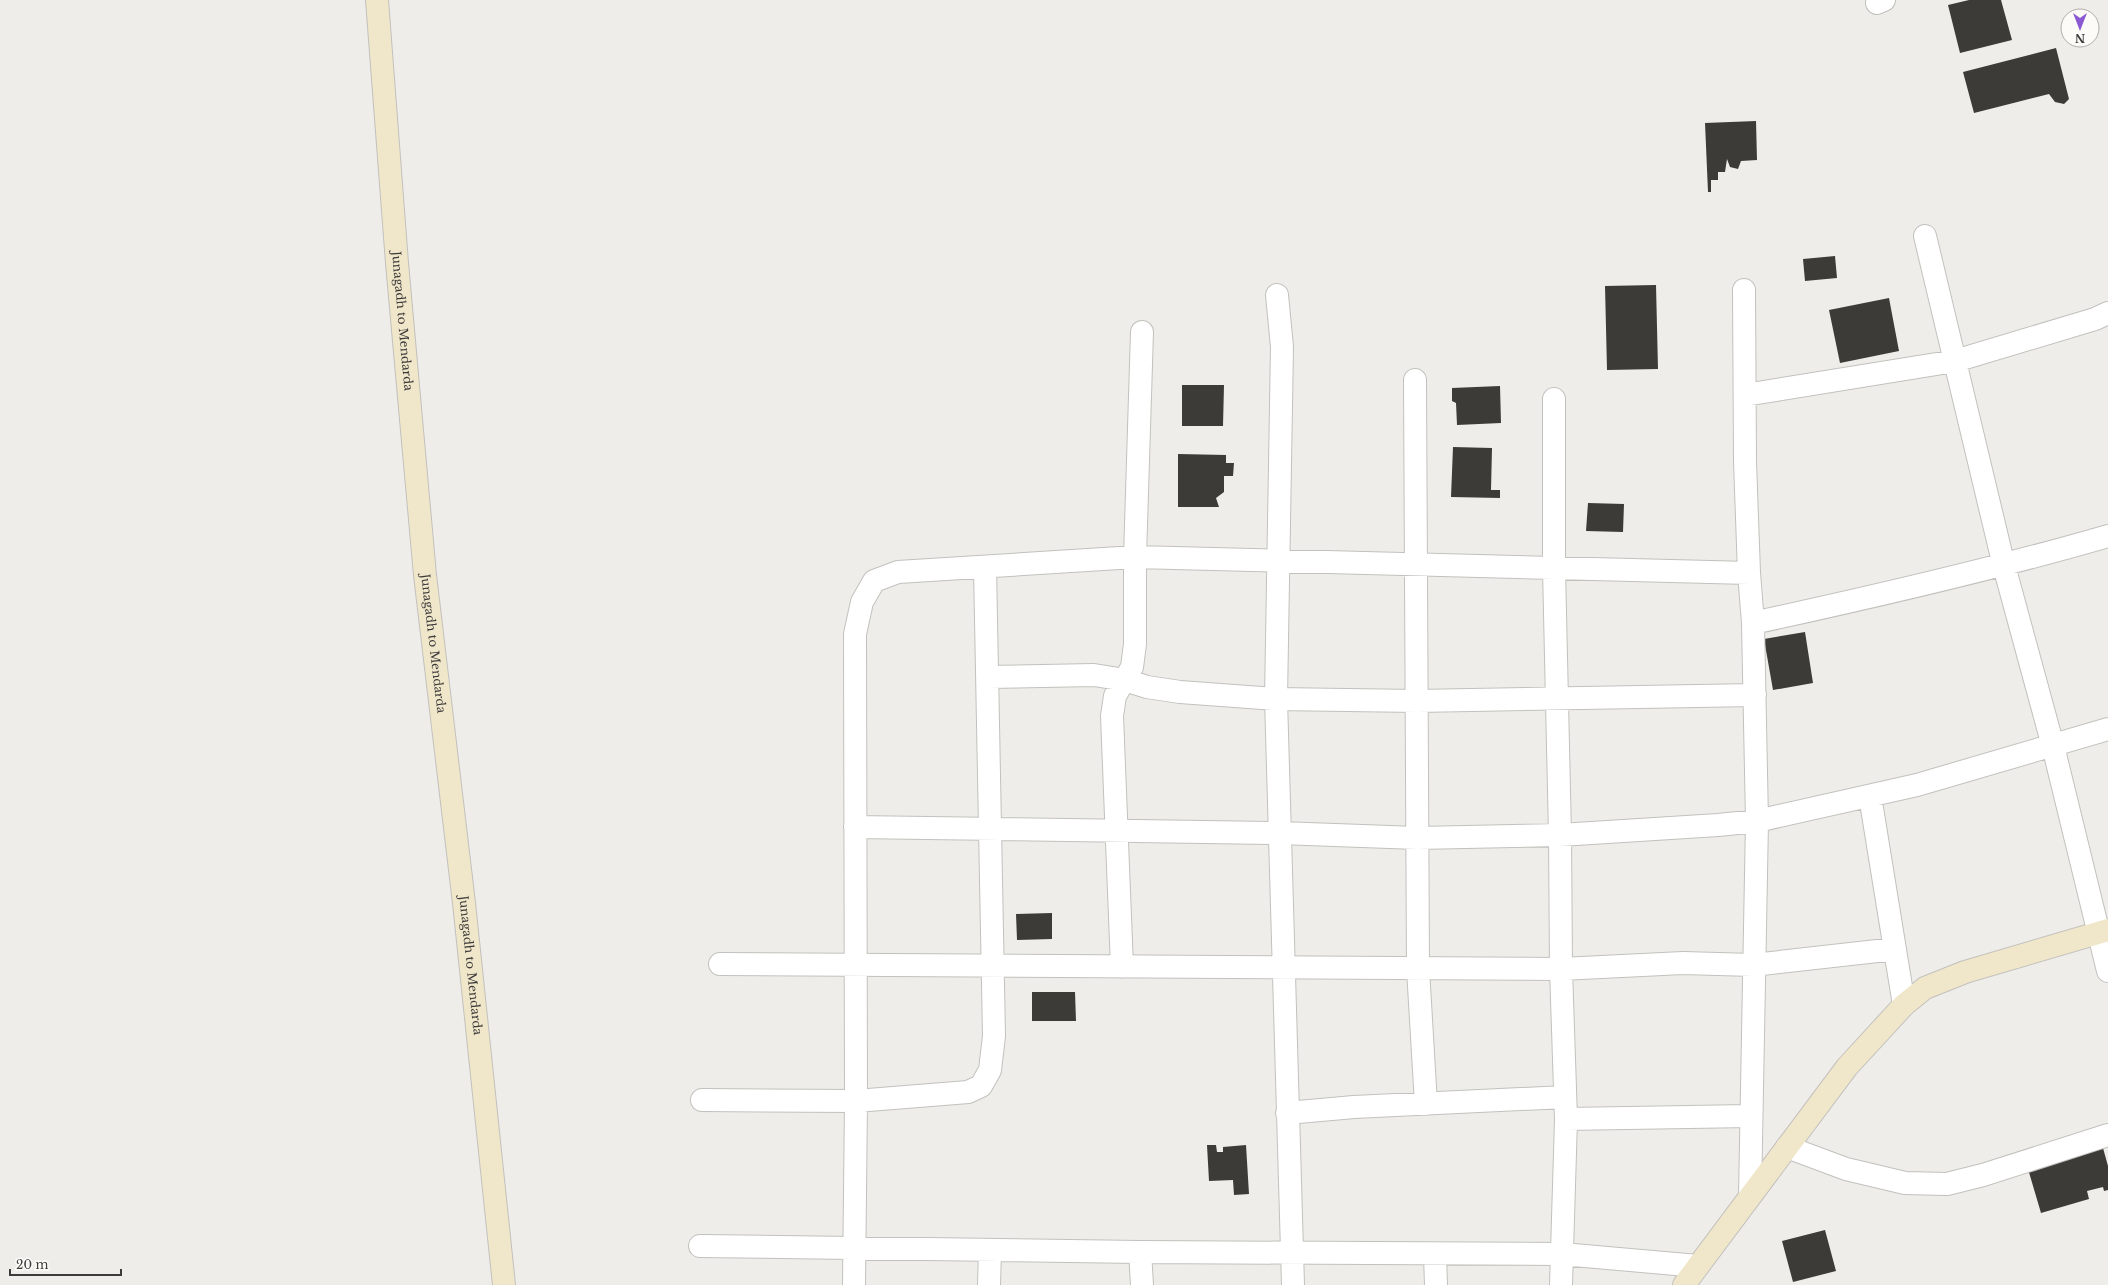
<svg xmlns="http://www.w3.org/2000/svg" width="2108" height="1285" viewBox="0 0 2108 1285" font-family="'Libre Baskerville',serif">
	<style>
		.building { fill: #3c3b38 }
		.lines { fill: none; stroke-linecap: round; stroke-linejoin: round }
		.street-casing { stroke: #c2c1bd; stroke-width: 24 }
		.secondary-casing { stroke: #c2c1bd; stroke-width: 24 }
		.street { stroke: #fff; stroke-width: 22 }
		.secondary { stroke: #f0e6ca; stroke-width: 22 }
		.labels { text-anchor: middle; stroke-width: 4; stroke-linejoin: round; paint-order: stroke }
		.street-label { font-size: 12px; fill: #3c3b3a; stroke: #fcfbf7 }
	</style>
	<rect width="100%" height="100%" fill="#efede9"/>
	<path class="building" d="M1969 0H2001L2012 40 1960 53 1948 5Z
		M2056 48 2069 99 2064 104 2055 102 2049 94 1974 113 1963 72Z
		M1756 121 1757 160 1741 161 1738 169 1730 167 1727 159 1725 172H1718V180H1711V192H1708L1705 123Z
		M1835 256 1837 278 1805 281 1803 259Z
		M1656 285 1658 369 1607 370 1605 286Z
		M1889 298 1899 351 1840 363 1829 310Z
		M1182 385H1224L1223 426H1182Z
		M1500 386 1501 423 1457 425 1456 403 1452 401V388Z
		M1453 447 1492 448 1491 490H1500V498L1451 497Z
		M1178 454 1226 455V463H1234L1233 476H1224V492L1216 498 1219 507H1178Z
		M1588 503 1624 504 1623 532 1586 531Z
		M1805 632 1813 683 1773 690 1764 639Z
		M1052 913V939L1017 940 1016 914Z
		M1032 992H1075L1076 1021H1032Z
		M1207 1145H1216L1217 1152H1223V1147L1246 1145 1249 1194 1234 1195 1233 1180 1209 1181Z
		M2103 1148 2108 1166V1190L2104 1191 2103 1187 2087 1191 2089 1199 2041 1213 2028 1169Z
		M1825 1230 1836 1271 1793 1282 1782 1241Z"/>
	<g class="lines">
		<g class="street-casing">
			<path id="street" d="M1877 3 1884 0
				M1925 236 2004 566 2053 746 2108 971
				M1744 290 1745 462 1749 573 1753 623 1757 821 1750 1196
				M1277 295 1282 347 1276 699 1293 1285
				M1415 380 1418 969 1426 1104
				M1745 395 1955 361 2095 319 2108 313
				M1554 399V568L1560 835 1561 969 1566 1119 1561 1285
				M1753 623C1873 597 1991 570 2108 536
				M988 677 1094 675 1125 680 1147 687 1180 692 1276 699 1417 701 1755 695
				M1870 796 1904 1005
				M855 827 1280 833 1417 838 1560 835 1718 825 1757 821 1917 785 2108 729
				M720 964 1561 969 1683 963 1753 965 1895 949
				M1122 967 1112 716 1115 696 1132 667 1135 644V557L1142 332
				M702 1100 856 1101 968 1092 981 1086 990 1070 994 1036 985 567
				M1287 1113 1354 1107 1565 1097
				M1566 1119 1750 1116
				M1787 1147 1846 1169 1905 1183 1947 1184 1983 1175 2108 1135
				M700 1246 1140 1252 1562 1254 1698 1266
				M1140 1252 1142 1285
				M1435 1255 1436 1285
				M854 1285 856 1101 855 634 862 602 874 581 898 572 1135 557 1749 573
				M989 1285 990 1251"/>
		</g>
		<g class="secondary-casing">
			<g id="secondary">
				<path id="s1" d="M377 0 397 263 425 575 464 903 504 1285"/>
				<path d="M1684 1285 1847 1067 1904 1005 1925 988 1965 972 2108 930"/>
			</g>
		</g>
		<use href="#street" class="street"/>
		<use href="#secondary" class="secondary"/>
	</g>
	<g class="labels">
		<g class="street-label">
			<text dy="4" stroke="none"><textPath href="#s1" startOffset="322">Junagadh to Mendarda</textPath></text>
			<text dy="4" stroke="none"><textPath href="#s1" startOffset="646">Junagadh to Mendarda</textPath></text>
			<text dy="4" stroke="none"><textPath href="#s1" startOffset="970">Junagadh to Mendarda</textPath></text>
		</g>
	</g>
	<g transform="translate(2080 28) rotate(180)"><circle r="19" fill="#fcfbf7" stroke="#afaeab"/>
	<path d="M0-3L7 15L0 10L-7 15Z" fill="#8b5ad3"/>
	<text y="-6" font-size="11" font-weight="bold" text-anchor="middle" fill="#3c3b3a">N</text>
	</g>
	<path d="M10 1269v6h111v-6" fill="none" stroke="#3c3b3a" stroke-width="2"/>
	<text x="16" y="1269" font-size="12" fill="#3c3b3a" stroke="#fcfbf7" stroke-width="3" paint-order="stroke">20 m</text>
</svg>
